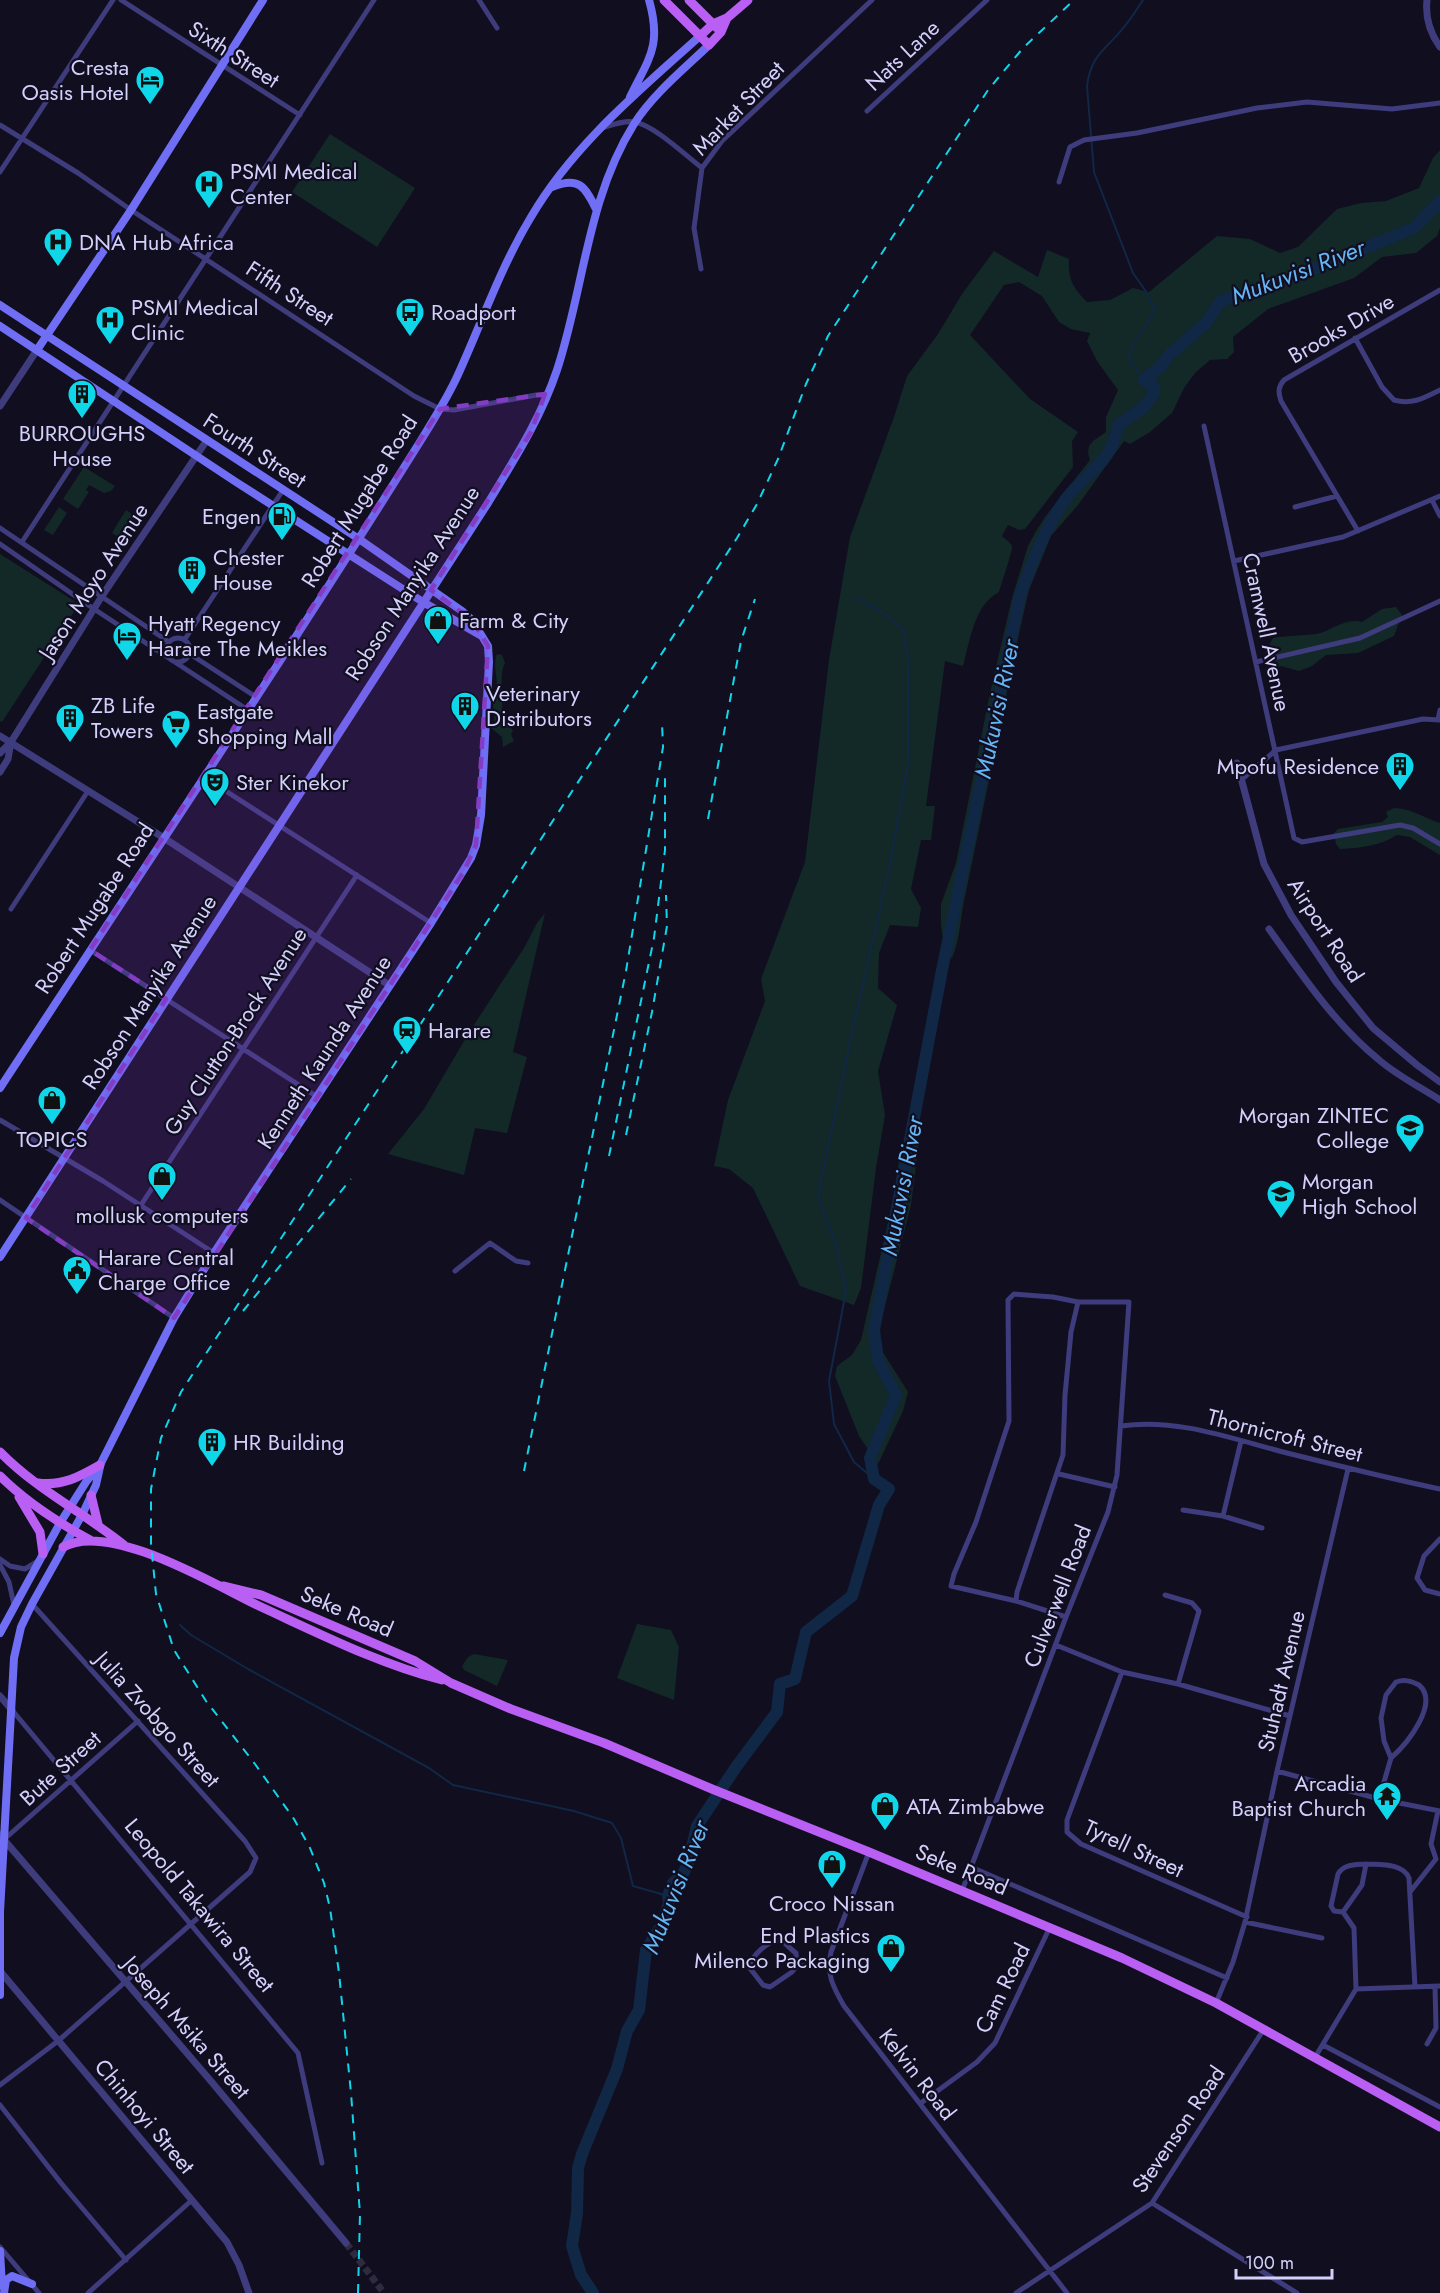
<svg xmlns="http://www.w3.org/2000/svg" width="1440" height="2293" viewBox="0 0 1440 2293" font-family="Jost,sans-serif">
	<style>
		.green { fill: #122928 }
		.lines { fill: none; stroke-linecap: round; stroke-linejoin: round }
		.stream { stroke: #112746; stroke-width: 2 }
		.river { stroke: #112746; stroke-width: 12 }
		.tertiary-tunnel { stroke: #2e2b41; stroke-width: 7; stroke-dasharray: 7 3.5; stroke-linecap: butt }
		.minor { stroke: #3e3c7c; stroke-width: 5 }
		.tertiary { stroke: #3e3c7c; stroke-width: 7 }
		.secondary { stroke: #6f6ef5; stroke-width: 8 }
		.primary { stroke: #ba5ff4; stroke-width: 9 }
		.rail { stroke: #0fd7e9; stroke-width: 2; stroke-dasharray: 9 8; stroke-linecap: butt }
		.marked { fill: #843cc5; fill-opacity: 0.2; stroke: #843cc5; stroke-width: 4.5; stroke-dasharray: 12 8; stroke-linejoin: round }
		.labels { text-anchor: middle; stroke-width: 4.5; stroke-linejoin: round; paint-order: stroke }
		.street-label { font-size: 22px; fill: #d4d0fc; stroke: #110e20 }
		.poi-label { font-size: 22px; fill: #d4d0fc; stroke: #110e20; text-anchor: start }
		.water-label { font-size: 24px; font-style: italic; fill: #65b5f5; stroke: #110e20 }
	</style>
	<rect width="100%" height="100%" fill="#110e20"/>
	<path class="green" d="M330 134 415 188 377 247 292 192Z
		M1440 150V228L1437 236 1416 253 1382 257 1354 278 1268 309 1233 337 1234 352 1227 359 1210 360 1195 373 1184 388 1172 413 1150 432 1130 444 1124 441 1078 505 1051 536 1029 590 1020 629 966 892C960 915 961 937 952 958L940 950 943 939 941 925V904L956 863 990 693 1012 598 1028 546 1035 533 1045 517 1090 460C1084 443 1094 441 1106 432V417L1118 390 1097 361 1087 341 1090 333 1071 329 1059 322 1042 296 1019 282 1004 285 970 335 1030 399 1078 432 1072 441 1073 467 1025 529 1019 530 1008 525 1002 536C1005 539 1010 542 1012 546 1013 550 1001 585 999 592 974 605 970 641 963 666L945 661 926 806H935L931 840H921L911 889 921 908 918 927 890 925 879 953 878 988 897 1005 878 1071 885 1115 876 1168 861 1288 854 1305 800 1286 753 1188 729 1169 714 1166 728 1100 765 1001 761 979 805 862 829 660 850 537 894 417 907 376 938 334 962 294 994 251 1038 277 1047 250 1069 259C1068 280 1073 287 1087 302L1110 300 1133 288 1149 292 1217 236 1250 239 1280 253 1298 247 1337 209 1361 203 1386 201 1419 188 1433 158Z
		M84 467 115 486 111 491 104 493 89 485 86 490 89 492 78 509 63 499Z
		M59 507 67 513 53 535 44 530Z
		M126 510 136 517 122 539 112 533Z
		M0 554 79 604 2 722 0 721Z
		M1396 607 1402 615 1394 636 1358 653 1326 655 1312 666 1299 671 1281 666 1273 670 1268 666 1265 652 1273 638C1289 635 1301 636 1316 634 1332 631 1345 617 1362 622L1382 609Z
		M497 654 502 655 505 663C498 676 505 697 501 713L513 731 511 734 514 741 503 747 502 737 491 728C498 716 492 711 493 701 493 697 496 695 496 691 499 678 492 667 497 654Z
		M1394 808C1411 808 1424 818 1440 823V855L1410 837 1397 835C1380 846 1360 848 1340 849L1336 844 1334 833 1338 829 1382 822 1388 817 1386 812Z
		M545 913 513 1052 527 1057 507 1133 475 1128 464 1175 388 1154 424 1109 470 1031 524 948 537 923Z
		M919 1142 911 1205 876 1341 908 1392 903 1411 878 1464 859 1436 835 1376 837 1366 852 1355 861 1340 892 1205 901 1149Z
		M637 1624 671 1630 679 1647 674 1700 617 1678Z
		M474 1654 508 1660 497 1686 464 1670 462 1666 468 1657Z"/>
	<g class="lines">
		<path class="stream" d="M1143 0C1137 9 1131 19 1124 27 1106 50 1091 54 1087 86L1094 172 1133 273 1145 290 1155 310C1147 328 1131 339 1129 359L1144 380
			M855 598 881 611 903 629 908 661V762L890 865 852 1033 818 1195 838 1252 846 1291 829 1381 834 1424 854 1462 874 1479
			M180 1625 191 1635 248 1669 429 1768 453 1785 574 1811 612 1823 621 1838 633 1886 668 1896"/>
		<path class="river" d="M593 2293 581 2275 572 2246 577 2213 578 2168 582 2154 617 2069 627 2031 639 2010 646 1950 663 1923 669 1902 668 1896 673 1883 683 1874 688 1864 697 1826 736 1767 777 1712 780 1684 795 1679 806 1632 852 1596 879 1505 889 1489 874 1479 870 1458 896 1395 878 1360 874 1330 942 970 1020 595C1032 563 1043 532 1063 503 1083 473 1112 465 1118 425L1144 407 1154 393V386L1144 380 1161 366 1168 356 1206 323 1221 301 1291 278 1414 228 1440 201"/>
		<path class="tertiary-tunnel" d="M346 2243 384 2293"/>
		<path class="minor" d="M121 0 300 115
			M479 0 497 28
			M867 111 987 0
			M0 125 78 173 131 210 414 396 440 409 454 410 536 395H548
			M602 128C612 125 624 120 635 122 655 126 685 155 702 168
			M0 172 113 0
			M1059 182 1070 147 1084 140 1137 133 1257 108 1307 102 1392 109 1440 103
			M701 269 694 228 702 168 722 141 872 0
			M1355 338 1382 387 1394 400C1412 405 1424 398 1440 390
			M1204 426 1294 838 1302 842 1400 825 1413 828 1440 844
			M1432 500 1440 516
			M1295 507 1337 496
			M0 528 169 642
			M1358 531 1281 401C1278 392 1278 387 1284 380L1440 290
			M22 542 374 0
			M0 544 94 609 248 710
			M1234 561 1343 537 1440 496
			M166 650a12 12 0 1 1 24 0a12 12 0 1 1-24 0Z
			M185 639 283 490
			M190 654 256 697
			M1256 662 1360 638 1440 601
			M1438 720 1440 710
			M204 777 431 923
			M1241 780 1276 750 1423 719 1440 720
			M11 909 88 791
			M90 950 316 1096
			M0 1120 103 1181 214 1253
			M0 1200 174 1318
			M141 1205 357 875
			M455 1271 490 1243 516 1261 528 1263
			M1121 1426C1176 1418 1230 1438 1283 1452 1335 1465 1387 1478 1440 1489
			M1059 1474 1115 1487
			M1183 1510 1223 1516 1262 1528
			M1223 1516 1241 1441
			M1440 1539 1424 1556 1417 1578 1425 1590 1440 1594
			M0 1559 10 1566 25 1569 38 1561
			M0 1565 9 1582 14 1605
			M1165 1595 1192 1603 1199 1611 1178 1684
			M1066 1617 1016 1601 951 1586 954 1574 976 1522 1009 1421 1008 1300 1014 1294 1053 1297 1078 1302
			M1056 1645 1122 1672 1178 1684 1290 1716
			M1122 1672 1067 1820V1832L1081 1844 1247 1917
			M12 1710 298 2053 322 2163
			M1277 1771 1379 1799 1440 1811
			M1379 1799 1391 1758 1384 1741 1381 1718 1386 1695 1396 1682C1405 1679 1411 1681 1419 1685 1440 1703 1407 1744 1391 1758
			M0 1843 138 1721
			M869 1852 831 1952C826 1974 833 1987 844 2006L1067 2293
			M971 1867 1227 1978
			M962 1891 1066 1617 1108 1512 1117 1475 1129 1302H1078L1071 1332 1065 1395 1063 1455 1017 1592 1016 1601
			M1410 1892 1436 1859 1431 1844 1438 1811
			M1343 1912 1334 1911 1331 1906 1338 1874C1344 1864 1355 1865 1366 1864
			M1245 1922 1322 1938
			M797 1966 792 1972 770 1987 763 1985 749 1967C751 1957 769 1938 781 1941 786 1943 791 1950 796 1953L797 1966H828
			M1356 1989 1440 1986
			M1216 2003 1233 1962 1245 1922 1277 1771 1348 1469
			M1427 2044 1436 2028 1435 1986
			M1323 2045 1440 2107
			M1314 2059 1356 1989 1354 1928 1343 1912 1362 1885 1366 1864C1381 1865 1403 1863 1409 1878L1415 1987
			M0 2085 58 2041 250 1872 256 1858 245 1841 32 1604
			M921 2103 977 2062 995 2043 1050 1927
			M0 2105 61 2183 126 2260
			M1152 2203 1297 2293
			M0 2247 39 2293
			M88 2293 192 2200
			M1016 2293 1152 2203 1264 2029"/>
		<path class="tertiary" d="M1427 0C1425 18 1430 33 1440 47
			M0 406 37 350
			M0 736 164 838 389 985
			M0 753 11 742 102 596 207 440
			M1237 763 1264 864 1291 915 1336 982 1373 1028 1417 1065 1440 1082
			M0 772 8 759 11 742
			M1269 929C1302 975 1334 1023 1378 1059 1396 1075 1420 1087 1440 1100
			M0 1696 12 1710
			M0 1835 210 2080 346 2243
			M0 1971 227 2242 239 2265 249 2293"/>
		<path class="secondary" d="M630 97C649 58 662 46 649 0
			M552 187C578 176 585 186 596 209
			M0 305 359 539 462 611 472 620 488 646 489 662 481 815 476 845 471 858 431 923 214 1253 174 1318 100 1465 86 1482 60 1523 0 1633
			M0 326 236 482 423 602 480 635
			M37 350 131 210 263 0
			M0 1088C140 874 282 662 418 445 431 424 445 402 456 379 481 325 500 268 531 217 573 145 639 91 700 36
			M0 1257 488 503C514 460 541 418 557 370 584 288 587 199 634 124 653 94 684 69 709 45
			M0 1995V1912L14 1658 21 1627 32 1604 83 1513 96 1485 100 1467
			M0 2251 2 2286
			M4 2293 6 2280 12 2276 32 2284"/>
		<path class="primary" d="M664 0 709 45 721 32 727 18
			M689 0 717 28
			M700 36 713 24 727 18 748 0
			M0 1452C36 1489 84 1513 124 1545
			M0 1476C26 1502 57 1522 90 1540
			M38 1483C63 1486 79 1477 100 1465
			M91 1495 98 1524
			M19 1497 40 1532 43 1554
			M63 1547C110 1521 215 1585 259 1606 318 1633 379 1664 442 1680
			M223 1586 261 1595 415 1661 451 1683 511 1709 604 1743 712 1789 869 1852 1122 1958 1216 2003 1440 2127"/>
		<path class="rail" d="M708 819 741 641 755 599
			M626 1135 652 1012 667 926 666 895
			M609 1156 654 938 665 850V773
			M243 1311 351 1179
			M524 1471 626 971 663 747 662 723
			M358 2293 360 2214 351 2093 339 1973 330 1908 324 1883 310 1848 294 1819 255 1764 206 1701 174 1650 156 1594 151 1544V1489L161 1438 181 1392 737 538 757 504 778 459 806 384 828 336 988 90 1023 48 1074 0"/>
	</g>
	<path class="marked" d="M545 394 531 432 431 590 472 620 488 646 476 845 464 871 174 1318 26 1218 166 999 90 950 440 409Z"/>
	<defs>
		<g id="hotel-pin" transform="scale(1.5)"><path d="M0 17L-7.5 6A9.5 9.5 0 1 1 7.5 6Z" fill="#0fd7e9" stroke="#110e20"/><path d="M-6-4.5h1.5V1H6V5H4.5V3h-9V5H-6ZM-4 0a1.8 1.8 0 1 1 3.6 0ZM.5 0V-2.5h3Q6-2.5 6 0Z" fill="#111"/></g>
		<g id="hospital-pin" transform="scale(1.5)"><path d="M0 17L-7.5 6A9.5 9.5 0 1 1 7.5 6Z" fill="#0fd7e9" stroke="#110e20"/><path d="M-5-5h3v3.5h4V-5h3V5h-3V1.5h-4V5h-3Z" fill="#111"/></g>
		<g id="bus-pin" transform="scale(1.5)"><path d="M0 17L-7.5 6A9.5 9.5 0 1 1 7.5 6Z" fill="#0fd7e9" stroke="#110e20"/><path d="M-5-6H5V4H4V6H2V4H-2V6H-4V4H-5ZM-3.5-4V0h7V-4ZM-3.5 1.2v1.5H-2V1.2ZM2 1.2v1.5H3.5V1.2Z" fill="#111"/></g>
		<g id="building-pin" transform="scale(1.5)"><path d="M0 17L-7.5 6A9.5 9.5 0 1 1 7.5 6Z" fill="#0fd7e9" stroke="#110e20"/><path d="M-4-6H4V6H1V3H-1V6H-4ZM-2.5-4.3h1.7v1.8h-1.7ZM.8-4.3h1.7v1.8H.8ZM-2.5-1h1.7V.8h-1.7ZM.8-1h1.7V.8H.8Z" fill="#111"/></g>
		<g id="fuel-pin" transform="scale(1.5)"><path d="M0 17L-7.5 6A9.5 9.5 0 1 1 7.5 6Z" fill="#0fd7e9" stroke="#110e20"/><path d="M-5.5-6h7V0h2V4h1.3V-2.5L3-4.5l.8-.8L6-3V5H2.5V1h-1V6h-7ZM-4.2-4.7v3.2H.2V-4.7Z" fill="#111"/></g>
		<g id="shop-pin" transform="scale(1.5)"><path d="M0 17L-7.5 6A9.5 9.5 0 1 1 7.5 6Z" fill="#0fd7e9" stroke="#110e20"/><path d="M-5-2.5h2.3a2.7 3.5 0 0 1 5.4 0H5L5.5 6h-11ZM-1.5-2.5h3a1.5 2.3 0 0 0-3 0Z" fill="#111"/></g>
		<g id="supermarket-pin" transform="scale(1.5)"><path d="M0 17L-7.5 6A9.5 9.5 0 1 1 7.5 6Z" fill="#0fd7e9" stroke="#110e20"/><path d="M-6-5.5h2.5l.6 2H6L4.5 2H-2.5L-4.4-4H-6ZM-1.5 3.2a1.3 1.3 0 1 0 .1 0ZM3 3.2a1.3 1.3 0 1 0 .1 0Z" fill="#111"/></g>
		<g id="theatre-pin" transform="scale(1.5)"><path d="M0 17L-7.5 6A9.5 9.5 0 1 1 7.5 6Z" fill="#0fd7e9" stroke="#110e20"/><path d="M-5-5.5Q0-4 5-5.5V0Q5 5 0 6Q-5 5-5 0ZM-3.3-2.5H-1v1.5H-3.3ZM1-2.5H3.3v1.5H1ZM-2.8 1Q0 5.5 2.8 1Z" fill="#111"/></g>
		<g id="station-pin" transform="scale(1.5)"><path d="M0 17L-7.5 6A9.5 9.5 0 1 1 7.5 6Z" fill="#0fd7e9" stroke="#110e20"/><path d="M-3-6H3Q5-6 5-4V2Q5 4 3 4L4.5 6H3L1.5 4h-3L-3 6H-4.5L-3 4Q-5 4-5 2V-4Q-5-6-3-6ZM-3.5-4v3h7v-3ZM-3.5 1v1.5H-2V1ZM2 1v1.5H3.5V1Z" fill="#111"/></g>
		<g id="school-pin" transform="scale(1.5)"><path d="M0 17L-7.5 6A9.5 9.5 0 1 1 7.5 6Z" fill="#0fd7e9" stroke="#110e20"/><path d="M0-5L7-2L0 1L-7-2ZM-4 1L0 2.5L4 1V4Q0 6-4 4Z" fill="#111"/></g>
		<g id="civic-pin" transform="scale(1.5)"><path d="M0 17L-7.5 6A9.5 9.5 0 1 1 7.5 6Z" fill="#0fd7e9" stroke="#110e20"/><path d="M-.6-6.5H3V-4.5H.6V-3L4-1V1h2V6H-6V1h2V-1L-.6-3ZM-1.2 2.5V6h2.4V2.5Z" fill="#111"/></g>
		<g id="temple-pin" transform="scale(1.5)"><path d="M0 17L-7.5 6A9.5 9.5 0 1 1 7.5 6Z" fill="#0fd7e9" stroke="#110e20"/><path d="M0-6L5-2H3V0L6.5 2.5H4V6H1.5V3h-3V6H-4V2.5H-6.5L-3 0V-2H-5Z" fill="#111"/></g>
	</defs>
	<g fill-rule="evenodd">
		<use href="#hotel-pin" x="150" y="80"/>
		<use href="#hospital-pin" x="209" y="184"/>
		<use href="#hospital-pin" x="58" y="242"/>
		<use href="#bus-pin" x="410" y="312"/>
		<use href="#hospital-pin" x="110" y="320"/>
		<use href="#building-pin" x="82" y="394"/>
		<use href="#fuel-pin" x="282" y="516"/>
		<use href="#building-pin" x="192" y="570"/>
		<use href="#shop-pin" x="438" y="620"/>
		<use href="#hotel-pin" x="127" y="636"/>
		<use href="#building-pin" x="465" y="706"/>
		<use href="#building-pin" x="70" y="718"/>
		<use href="#supermarket-pin" x="176" y="724"/>
		<use href="#building-pin" x="1400" y="766"/>
		<use href="#theatre-pin" x="215" y="782"/>
		<use href="#station-pin" x="407" y="1030"/>
		<use href="#shop-pin" x="52" y="1100"/>
		<use href="#school-pin" x="1410" y="1128"/>
		<use href="#shop-pin" x="162" y="1176"/>
		<use href="#school-pin" x="1281" y="1194"/>
		<use href="#civic-pin" x="77" y="1270"/>
		<use href="#building-pin" x="212" y="1442"/>
		<use href="#temple-pin" x="1387" y="1796"/>
		<use href="#shop-pin" x="885" y="1806"/>
		<use href="#shop-pin" x="832" y="1864"/>
		<use href="#shop-pin" x="891" y="1948"/>
	</g>
	<g class="labels">
		<g class="street-label">
			<text transform="translate(234 54) rotate(33)" y="8">Sixth Street</text>
			<text transform="translate(902 55) rotate(-43)" y="8">Nats Lane</text>
			<text transform="translate(738 108) rotate(-46)" y="8">Market Street</text>
			<text transform="translate(290 293) rotate(33)" y="8">Fifth Street</text>
			<text transform="translate(1341 328) rotate(-30)" y="8">Brooks Drive</text>
			<text transform="translate(255 450) rotate(33)" y="8">Fourth Street</text>
			<text transform="translate(359 501) rotate(-58)" y="8">Robert Mugabe Road</text>
			<text transform="translate(93 581) rotate(-57)" y="8">Jason Moyo Avenue</text>
			<text transform="translate(412 583) rotate(-57)" y="8">Robson Manyika Avenue</text>
			<text transform="translate(1267 632) rotate(78)" y="8">Cramwell Avenue</text>
			<text transform="translate(94 908) rotate(-57)" y="8">Robert Mugabe Road</text>
			<text transform="translate(1326 930) rotate(57)" y="8">Airport Road</text>
			<text transform="translate(149 992) rotate(-57)" y="8">Robson Manyika Avenue</text>
			<text transform="translate(235 1031) rotate(-57)" y="8">Guy Clutton-Brock Avenue</text>
			<text transform="translate(324 1052) rotate(-57)" y="8">Kenneth Kaunda Avenue</text>
			<text transform="translate(1285 1435) rotate(14)" y="8">Thornicroft Street</text>
			<text transform="translate(1057 1596) rotate(-69)" y="8">Culverwell Road</text>
			<text transform="translate(347 1611) rotate(23)" y="8">Seke Road</text>
			<text transform="translate(1281 1681) rotate(-77)" y="8">Stuhadt Avenue</text>
			<text transform="translate(158 1719) rotate(48)" y="8">Julia Zvobgo Street</text>
			<text transform="translate(60 1768) rotate(-42)" y="8">Bute Street</text>
			<text transform="translate(1134 1848) rotate(25)" y="8">Tyrell Street</text>
			<text transform="translate(962 1869) rotate(23)" y="8">Seke Road</text>
			<text transform="translate(200 1905) rotate(50)" y="8">Leopold Takawira Street</text>
			<text transform="translate(1002 1988) rotate(-64)" y="8">Cam Road</text>
			<text transform="translate(187 2027) rotate(49)" y="8">Joseph Msika Street</text>
			<text transform="translate(918 2074) rotate(52)" y="8">Kelvin Road</text>
			<text transform="translate(145 2116) rotate(50)" y="8">Chinhoyi Street</text>
			<text transform="translate(1178 2129) rotate(-56)" y="8">Stevenson Road</text>
		</g>
		<g class="poi-label">
			<text x="129" y="75" text-anchor="end">Cresta<tspan x="129" dy="25">Oasis Hotel</tspan></text>
			<text x="230" y="179">PSMI Medical<tspan x="230" dy="25">Center</tspan></text>
			<text x="79" y="250">DNA Hub Africa</text>
			<text x="131" y="315">PSMI Medical<tspan x="131" dy="25">Clinic</tspan></text>
			<text x="431" y="320">Roadport</text>
			<text x="82" y="441" text-anchor="middle">BURROUGHS<tspan x="82" dy="25">House</tspan></text>
			<text x="261" y="524" text-anchor="end">Engen</text>
			<text x="213" y="565">Chester<tspan x="213" dy="25">House</tspan></text>
			<text x="459" y="628">Farm &amp; City</text>
			<text x="148" y="631">Hyatt Regency<tspan x="148" dy="25">Harare The Meikles</tspan></text>
			<text x="486" y="701">Veterinary<tspan x="486" dy="25">Distributors</tspan></text>
			<text x="91" y="713">ZB Life<tspan x="91" dy="25">Towers</tspan></text>
			<text x="197" y="719">Eastgate<tspan x="197" dy="25">Shopping Mall</tspan></text>
			<text x="1379" y="774" text-anchor="end">Mpofu Residence</text>
			<text x="236" y="790">Ster Kinekor</text>
			<text x="428" y="1038">Harare</text>
			<text x="1389" y="1123" text-anchor="end">Morgan ZINTEC<tspan x="1389" dy="25">College</tspan></text>
			<text x="52" y="1147" text-anchor="middle">TOPICS</text>
			<text x="1302" y="1189">Morgan<tspan x="1302" dy="25">High School</tspan></text>
			<text x="162" y="1223" text-anchor="middle">mollusk computers</text>
			<text x="98" y="1265">Harare Central<tspan x="98" dy="25">Charge Office</tspan></text>
			<text x="233" y="1450">HR Building</text>
			<text x="1366" y="1791" text-anchor="end">Arcadia<tspan x="1366" dy="25">Baptist Church</tspan></text>
			<text x="906" y="1814">ATA Zimbabwe</text>
			<text x="832" y="1911" text-anchor="middle">Croco Nissan</text>
			<text x="870" y="1943" text-anchor="end">End Plastics<tspan x="870" dy="25">Milenco Packaging</tspan></text>
		</g>
		<g class="water-label">
			<text transform="translate(1298 272) rotate(-21)" y="8">Mukuvisi River</text>
			<text transform="translate(997 709) rotate(-78)" y="8">Mukuvisi River</text>
			<text transform="translate(902 1186) rotate(-79)" y="8">Mukuvisi River</text>
			<text transform="translate(676 1887) rotate(-68)" y="8">Mukuvisi River</text>
		</g>
	</g>
	<path d="M1236 2269v9h96v-9" fill="none" stroke="#d4d0fc" stroke-width="3"/>
	<text x="1245" y="2269" font-size="18" fill="#d4d0fc" stroke="#110e20" stroke-width="4.5" paint-order="stroke">100 m</text>
</svg>
